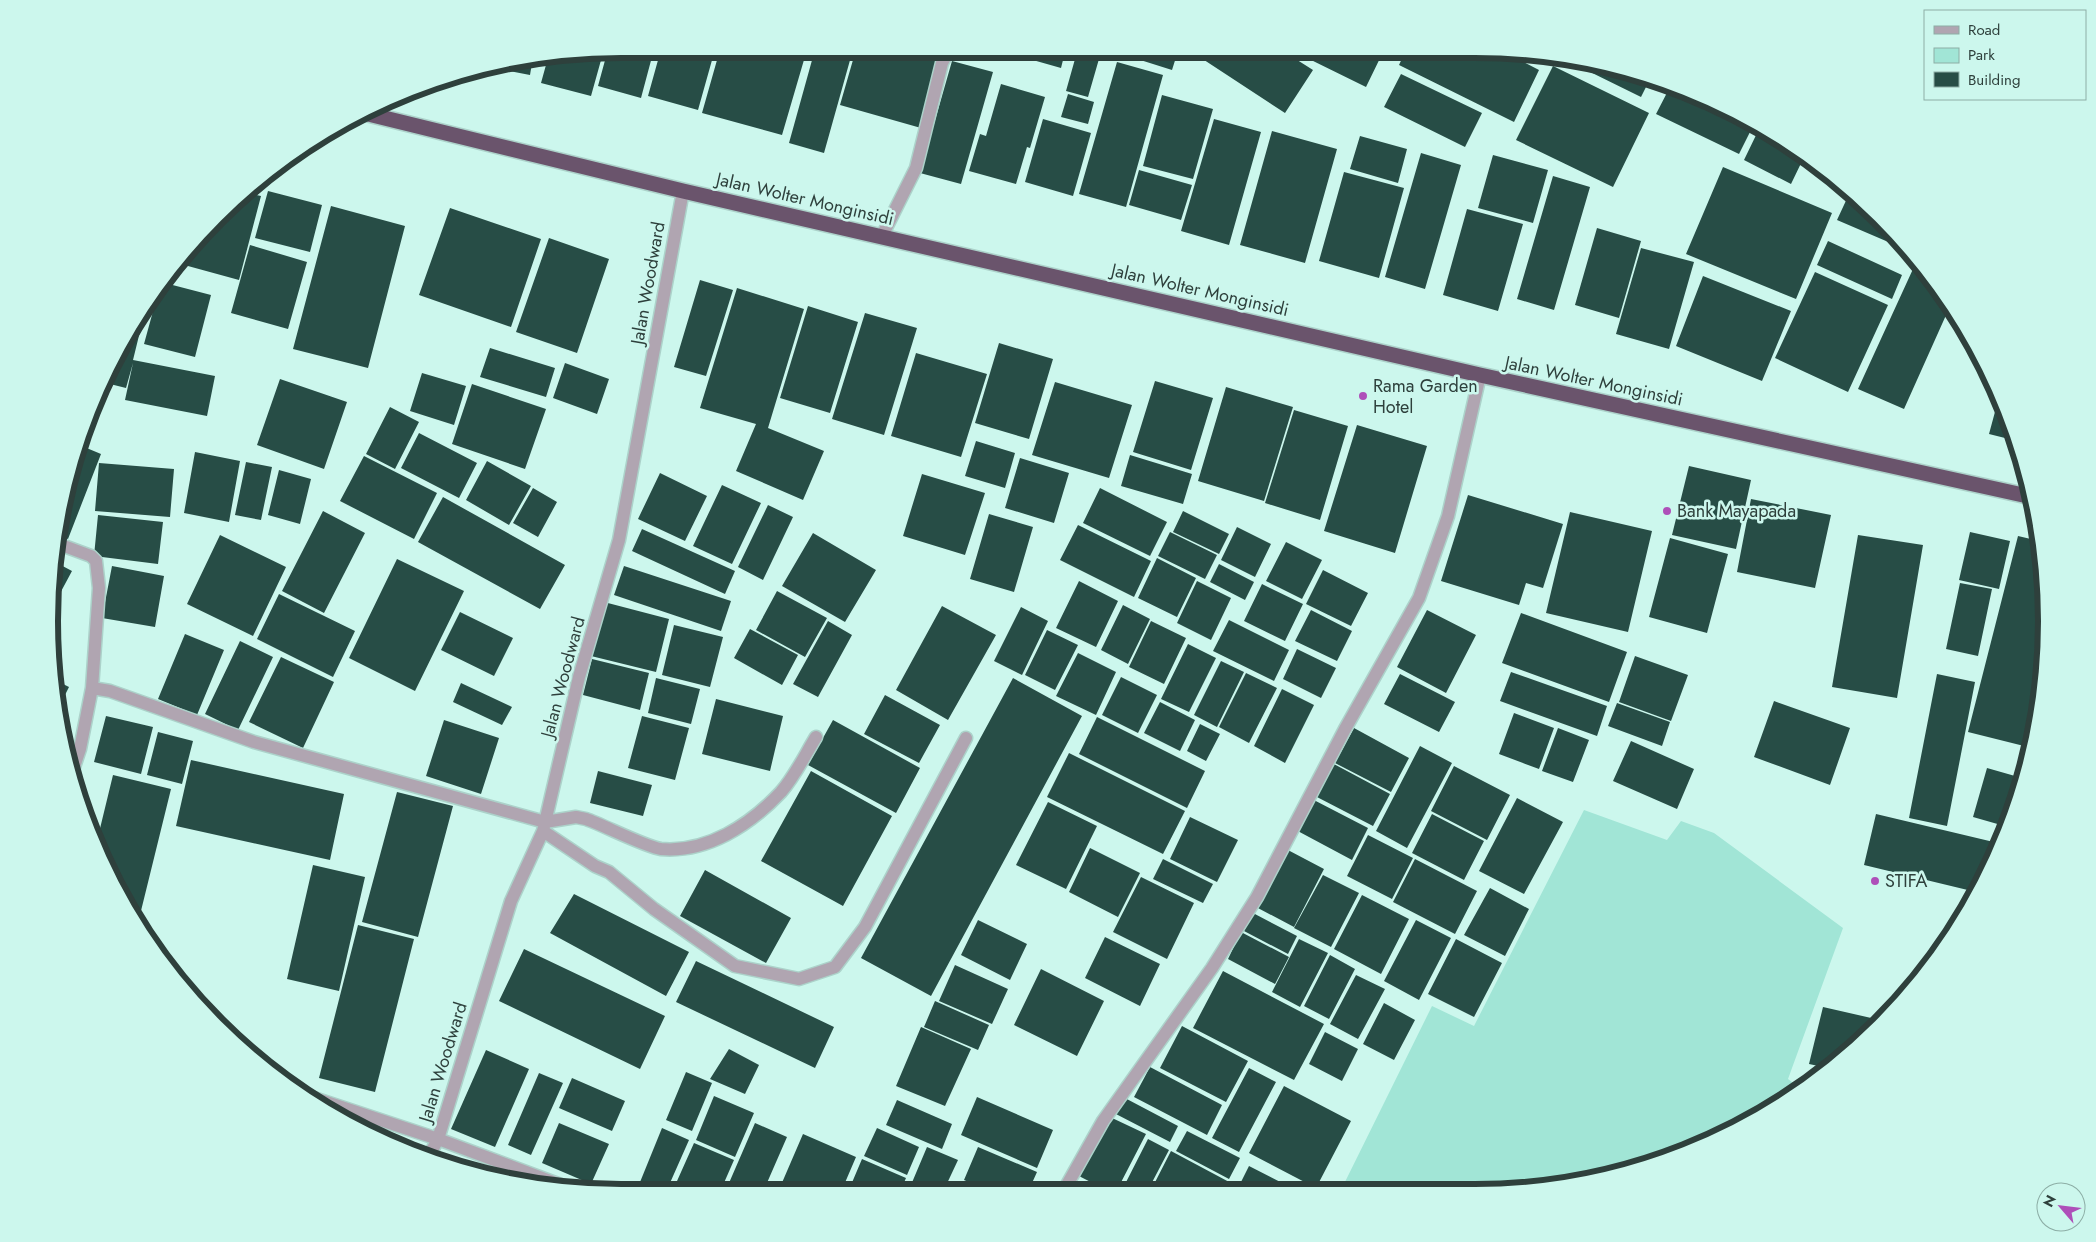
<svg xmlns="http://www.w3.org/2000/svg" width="2096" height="1242" viewBox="0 0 2096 1242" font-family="Jost,sans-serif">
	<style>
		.green { fill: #a1e5d6 }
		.building { fill: #274d46 }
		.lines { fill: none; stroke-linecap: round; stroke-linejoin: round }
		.minor-casing { stroke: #acd2ca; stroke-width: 15 }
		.highway-casing { stroke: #acd2ca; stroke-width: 18 }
		.minor { stroke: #b0a5b1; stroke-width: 12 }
		.highway { stroke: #6a546c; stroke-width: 15 }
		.poi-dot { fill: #ae4fb9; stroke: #ccf7ed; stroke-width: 2 }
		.labels { text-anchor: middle; stroke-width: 5; stroke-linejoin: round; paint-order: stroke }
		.street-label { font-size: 18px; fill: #2e403c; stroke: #ccf7ed }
		.poi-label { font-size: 18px; fill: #2e403c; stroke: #ccf7ed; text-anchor: start }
		.rim { fill: none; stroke: #2e403c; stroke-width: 6 }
	</style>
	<rect width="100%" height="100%" fill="#ccf7ed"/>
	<path class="green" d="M1584 810 1667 840 1681 821 1714 833 1843 928 1788 1079 1800 1088 1761 1117 1659 1163 1513 1192H1340L1432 1006 1474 1026Z"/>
	<path class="building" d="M1384 50 1366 87 1307 58 1311 51Z
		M1406 50H1500L1539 70 1514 122 1399 65Z
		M1178 51 1172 70 1115 52Z
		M1197 51H1283L1313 70 1285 113 1195 54Z
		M943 52 921 128 840 105 855 53Z
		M1005 52H1065L1061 68Z
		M1077 52H1101L1088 97 1066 91Z
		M603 53 591 96 541 83 549 54Z
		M607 53H653L641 98 598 86Z
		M660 53H714L698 110 648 96Z
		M719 53H806L782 135 702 113Z
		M814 53H852L824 153 789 143Z
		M533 57 530 75 489 67Z
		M952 61 993 72 961 184 920 173Z
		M1117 62 1163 75 1126 207 1079 194Z
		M1580 63 1651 77 1641 97 1578 66Z
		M1553 66 1649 113 1613 187 1516 140Z
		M1401 74 1482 113 1465 147 1384 107Z
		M1001 84 1045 97 1030 148 1027 147 1016 184 969 171 980 134 986 136Z
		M1671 85 1753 126 1739 154 1656 114Z
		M1068 94 1094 102 1088 124 1061 117Z
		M1162 95 1213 109 1193 179 1143 166Z
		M1043 119 1091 133 1073 196 1025 182Z
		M1214 119 1261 132 1229 245 1181 231Z
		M1759 129 1793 145 1805 155 1791 184 1744 160Z
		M1272 131 1337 149 1305 263 1240 245Z
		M1360 136 1407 149 1398 183 1350 169Z
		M1421 153 1461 165 1425 289 1385 277Z
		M1493 155 1548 170 1533 223 1478 208Z
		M1723 167 1832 213 1796 299 1686 254Z
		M1139 170 1192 185 1181 220 1129 205Z
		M1344 172 1404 188 1379 278 1319 261Z
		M1553 176 1590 187 1554 310 1517 299Z
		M268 191 322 205 310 252 255 238Z
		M1850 192 1880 217 1907 250 1837 220Z
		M247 193 261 196 239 280 177 263Z
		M331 206 405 226 368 368 293 349Z
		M450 208 541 239 511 327 419 295Z
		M1467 209 1523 224 1498 311 1443 295Z
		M1597 228 1641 241 1619 318 1575 305Z
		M549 238 609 259 577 353 516 332Z
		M1828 241 1902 275 1892 299 1817 265Z
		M250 245 307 262 288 329 231 313Z
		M1641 248 1694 262 1669 349 1616 334Z
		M1913 269 1928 276 1951 304 1904 409 1858 389Z
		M1815 272 1888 305 1848 392 1775 358Z
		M1703 276 1791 311 1762 381 1676 346Z
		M700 280 733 290 706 376 674 367Z
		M161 282 211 295 195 357 144 344Z
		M737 288 804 309 768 428 824 451 803 500 736 471 756 424 700 408Z
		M808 306 858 322 830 413 780 398Z
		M146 307 133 360 215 376 207 416 125 400 133 363 126 388 102 382 108 368Z
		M865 313 917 328 884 435 832 419Z
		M999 343 1053 359 1029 439 975 423Z
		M490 348 555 368 546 397 480 377Z
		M916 353 987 374 961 457 891 436Z
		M565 363 609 379 597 414 553 398Z
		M422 373 466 386 454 425 410 411Z
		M280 379 347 402 324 469 257 445Z
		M1155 381 1213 398 1191 470 1133 452Z
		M1055 382 1132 405 1109 478 1032 455Z
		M472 384 546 409 525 469 452 444Z
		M1226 387 1293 407 1264 501 1198 481Z
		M1999 397 2004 402 2014 435 2013 440 1989 434Z
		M390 407 419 422 395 469 366 454Z
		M1294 410 1348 426 1320 520 1265 503Z
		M1357 425 1427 446 1395 553 1324 531Z
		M419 433 477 463 459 498 401 468Z
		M976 441 1015 453 1005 488 965 476Z
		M77 444 101 454 68 539 57 535 60 510Z
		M195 452 240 461 229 522 184 513Z
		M1130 455 1192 474 1183 504 1121 486Z
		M364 456 437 493 414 539 340 501Z
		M1020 458 1069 473 1054 523 1005 508Z
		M487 461 531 486 509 525 466 500Z
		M246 462 272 467 261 520 235 515Z
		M99 463 174 469 170 517 95 511Z
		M1689 466 1751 480 1736 549 1672 535Z
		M279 470 311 479 300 524 268 515Z
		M660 473 707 496 685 541 638 519Z
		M922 474 985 493 965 555 903 536Z
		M722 485 761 503 732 564 693 546Z
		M533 488 557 502 538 537 513 523Z
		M1100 488 1167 522 1150 556 1083 523Z
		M1468 495 1563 524 1543 588 1526 583 1519 605 1441 581Z
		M443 497 565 565 540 609 418 542Z
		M1751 499 1831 515 1815 588 1737 572Z
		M768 505 793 517 763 580 738 567Z
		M323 511 365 533 324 613 282 591Z
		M1183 511 1229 534 1219 554 1173 532Z
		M1570 512 1652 531 1628 632 1546 613Z
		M989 514 1033 527 1014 592 970 579Z
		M98 515 163 522 158 564 94 556Z
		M1078 525 1151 561 1134 597 1060 560Z
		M1237 527 1271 544 1255 577 1221 560Z
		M642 529 735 571 725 594 632 551Z
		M1170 532 1217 555 1205 579 1158 556Z
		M1970 532 2010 541 1999 589 1959 580Z
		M813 533 876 570 845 622 782 586Z
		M220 535 286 567 253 636 187 604Z
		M1858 535 1923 545 1897 698 1832 687Z
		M2018 536 2039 541 2047 621 2036 733 2032 748 1968 732Z
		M1670 538 1728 554 1707 633 1649 617Z
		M1286 542 1322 560 1302 599 1266 581Z
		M1157 558 1196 578 1177 617 1138 598Z
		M397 559 464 591 415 691 349 658Z
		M55 562 72 571 50 612Z
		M1219 564 1254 582 1245 600 1210 582Z
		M112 566 164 576 155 627 102 618Z
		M624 566 731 601 721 631 614 595Z
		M1323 570 1368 593 1351 626 1306 604Z
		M1079 581 1118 601 1096 647 1056 628Z
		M1197 581 1231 598 1211 640 1177 623Z
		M1960 583 1992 589 1978 656 1946 649Z
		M1262 584 1303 604 1285 641 1244 621Z
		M777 591 827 618 805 657 756 630Z
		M279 594 355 631 333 677 257 639Z
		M604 602 669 619 656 672 591 656Z
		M1123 605 1150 619 1128 664 1101 650Z
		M942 606 996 635 948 720 896 690Z
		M1021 607 1048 621 1022 675 994 661Z
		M1311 610 1352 631 1337 661 1295 641Z
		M1427 610 1476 635 1446 693 1397 667Z
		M460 612 513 638 494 676 441 650Z
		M1521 613 1627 652 1609 702 1502 663Z
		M1229 620 1289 650 1274 681 1213 651Z
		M828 621 852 635 818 697 793 684Z
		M1151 621 1186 638 1164 684 1129 667Z
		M674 625 723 637 710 687 662 675Z
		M750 629 798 655 782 685 734 658Z
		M1047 630 1078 645 1055 690 1025 675Z
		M185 634 224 650 197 715 158 699Z
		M240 641 273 657 238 730 205 714Z
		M1188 644 1216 658 1189 712 1161 699Z
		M1297 649 1336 668 1321 698 1283 679Z
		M1078 653 1116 672 1096 715 1056 696Z
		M1635 656 1688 675 1671 721 1619 702Z
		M281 657 334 682 303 748 249 722Z
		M592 659 649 673 640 710 583 695Z
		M1221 661 1244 672 1217 727 1194 715Z
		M1511 672 1607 706 1597 736 1500 701Z
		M1246 673 1277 688 1249 743 1219 727Z
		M1400 674 1455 702 1439 732 1384 704Z
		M1937 674 1975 682 1947 826 1909 818Z
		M1121 677 1157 695 1138 733 1102 715Z
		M656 678 700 689 691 724 648 713Z
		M1013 678 1082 716 931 996 861 958Z
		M53 679 69 687 57 711 54 696Z
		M461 683 512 707 502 725 453 702Z
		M1282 689 1314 705 1285 763 1254 746Z
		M885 695 940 725 919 763 864 734Z
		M716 699 783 716 770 771 702 754Z
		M1774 701 1850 728 1830 785 1754 757Z
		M1160 702 1195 720 1180 751 1144 733Z
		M1617 703 1670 722 1662 746 1608 726Z
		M1514 713 1554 728 1539 769 1499 754Z
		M106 716 153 727 141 774 94 762Z
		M642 716 689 728 675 780 628 768Z
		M1097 717 1205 771 1187 808 1079 754Z
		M444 720 499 738 481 794 426 776Z
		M833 720 920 768 896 813 808 765Z
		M1200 724 1220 734 1206 761 1187 751Z
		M1354 728 1409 758 1391 792 1335 763Z
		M1558 728 1589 740 1573 782 1542 771Z
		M158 732 193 741 182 784 147 775Z
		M1631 741 1694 769 1677 809 1613 781Z
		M1420 746 1452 763 1407 848 1376 831Z
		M1069 753 1185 811 1163 854 1047 797Z
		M191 760 344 794 330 860 176 826Z
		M1332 763 1390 794 1373 826 1315 796Z
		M1454 766 1510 795 1487 840 1431 811Z
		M1987 768 2022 778 2008 827 1973 817Z
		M598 771 652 785 643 816 590 803Z
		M811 771 892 816 843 906 761 861Z
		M113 775 171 789 138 923 108 874 96 845Z
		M397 792 453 806 418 937 362 922Z
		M1310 798 1368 828 1352 860 1294 829Z
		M1517 798 1563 822 1524 894 1479 871Z
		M1048 802 1097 826 1066 889 1016 865Z
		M1432 814 1484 841 1464 880 1412 853Z
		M1876 814 2002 844 1976 892 1864 865Z
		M1190 817 1238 840 1217 882 1170 859Z
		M1368 835 1413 858 1392 899 1347 876Z
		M1090 848 1140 873 1118 917 1069 892Z
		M1286 849 1324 869 1294 927 1256 907Z
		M1163 859 1213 884 1203 903 1153 879Z
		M1415 859 1477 891 1455 934 1393 902Z
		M313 865 365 877 339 991 287 979Z
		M705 870 791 918 766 963 680 916Z
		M1323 875 1359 893 1331 947 1294 928Z
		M1141 877 1194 903 1167 959 1113 932Z
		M1490 888 1529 909 1505 956 1464 935Z
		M574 894 689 952 666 996 550 933Z
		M1966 894 1974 896 1960 921Z
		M1362 895 1409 919 1381 974 1334 949Z
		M1253 913 1297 936 1288 954 1244 931Z
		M978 920 1027 944 1010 980 961 955Z
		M1416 920 1451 938 1419 1000 1384 981Z
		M358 925 414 939 375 1092 319 1078Z
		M1241 932 1289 957 1275 984 1228 959Z
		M1105 937 1160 964 1140 1006 1085 978Z
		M1299 939 1328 953 1300 1007 1272 992Z
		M1456 939 1502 963 1474 1017 1428 994Z
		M524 949 665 1016 640 1069 499 1001Z
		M1330 955 1355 969 1329 1019 1304 1006Z
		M696 961 834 1027 815 1068 676 1002Z
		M955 965 1008 989 992 1024 939 1001Z
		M1041 969 1104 1001 1077 1056 1014 1025Z
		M1223 971 1324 1024 1294 1080 1193 1028Z
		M1356 975 1385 989 1358 1039 1330 1024Z
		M935 1001 989 1025 978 1050 924 1027Z
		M1384 1003 1415 1020 1394 1060 1363 1044Z
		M1823 1007 1880 1020 1853 1051 1828 1068 1809 1064Z
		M1182 1026 1248 1061 1226 1102 1160 1068Z
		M921 1027 971 1049 945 1106 896 1086Z
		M1325 1032 1358 1049 1342 1081 1309 1064Z
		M729 1049 759 1065 745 1094 710 1079Z
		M486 1050 529 1069 495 1147 451 1129Z
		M1150 1067 1222 1105 1207 1135 1134 1097Z
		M1249 1068 1276 1082 1239 1152 1212 1138Z
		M686 1072 712 1083 692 1131 666 1120Z
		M539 1073 563 1083 531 1155 508 1145Z
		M572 1078 625 1101 612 1131 559 1108Z
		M1284 1086 1351 1121 1316 1188 1249 1153Z
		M714 1096 754 1113 735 1157 696 1140Z
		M977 1097 1053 1130 1037 1168 961 1135Z
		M1123 1097 1178 1126 1170 1142 1114 1113Z
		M897 1100 952 1124 942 1149 886 1125Z
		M1110 1117 1146 1134 1116 1192H1110L1077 1175Z
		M559 1123 609 1144 591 1184 542 1163Z
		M755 1123 787 1137 763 1192H749L729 1183Z
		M662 1128 689 1140 666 1192H636Z
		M877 1128 919 1147 907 1175 864 1156Z
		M1187 1131 1240 1158 1229 1179 1176 1151Z
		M803 1134 856 1157 841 1192H778Z
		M1148 1139 1169 1150 1147 1192H1121Z
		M694 1143 734 1160 720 1192H677L673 1190Z
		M927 1147 958 1160 943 1192H908Z
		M978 1147 1037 1172 1028 1192H991L964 1180Z
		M1171 1151 1231 1183 1226 1192H1150Z
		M862 1159 906 1178 900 1192H848Z
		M490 1164 524 1179V1180L485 1172Z
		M1249 1166 1292 1188 1290 1192H1236Z
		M1072 1179 1098 1192H1065Z"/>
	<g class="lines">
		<g class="minor-casing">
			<path id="minor" d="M882 236 916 168 942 63 948 52
				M56 543 91 556 96 561 99 588 92 688
				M72 773 80 749 92 688 110 691 254 742 545 822 576 817 586 819C603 825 646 847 661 849 707 853 750 825 781 792 795 776 805 755 816 737
				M543 831 595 866 609 872 654 909 735 966 799 979 835 967 865 927 966 738
				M299 1093 438 1139 577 1191
				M428 1158 438 1139 511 901 543 831 579 677 619 540 683 191
				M1063 1192 1103 1121 1212 968 1257 897 1345 729 1419 598 1448 516 1480 375"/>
		</g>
		<g class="highway-casing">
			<path id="highway" d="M360 112 683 191 1480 375 2032 497"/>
		</g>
		<use href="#minor" class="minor"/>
		<use href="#highway" class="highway"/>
	</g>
	<g class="poi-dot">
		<circle cx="1363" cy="396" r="5"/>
		<circle cx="1667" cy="511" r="5"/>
		<circle cx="1875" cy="881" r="5"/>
	</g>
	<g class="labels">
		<g class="street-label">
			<text transform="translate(805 199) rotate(13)" y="6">Jalan Wolter Monginsidi</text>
			<text transform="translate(648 283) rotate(-80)" y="6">Jalan Woodward</text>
			<text transform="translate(1200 290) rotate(13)" y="6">Jalan Wolter Monginsidi</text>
			<text transform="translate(1594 381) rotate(12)" y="6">Jalan Wolter Monginsidi</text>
			<text transform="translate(563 677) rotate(-75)" y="6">Jalan Woodward</text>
			<text transform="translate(443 1062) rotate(-73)" y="6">Jalan Woodward</text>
		</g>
		<g class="poi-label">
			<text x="1373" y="392">Rama Garden<tspan x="1373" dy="21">Hotel</tspan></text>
			<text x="1677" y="517">Bank Mayapada</text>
			<text x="1885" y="887">STIFA</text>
		</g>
	</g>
	<path d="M0 0H2096V1242H0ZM621 58H1475A563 563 0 0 1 2038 621V621A563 563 0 0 1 1475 1184H621A563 563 0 0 1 58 621V621A563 563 0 0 1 621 58Z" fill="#ccf7ed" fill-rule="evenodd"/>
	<path class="rim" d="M621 58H1475A563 563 0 0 1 2038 621V621A563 563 0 0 1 1475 1184H621A563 563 0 0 1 58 621V621A563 563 0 0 1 621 58Z"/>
	<rect x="1924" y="10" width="162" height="90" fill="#ccf7ed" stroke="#8daea6"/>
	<rect x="1934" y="26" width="25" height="8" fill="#b0a5b1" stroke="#8daea6"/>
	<text x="1968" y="35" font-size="15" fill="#2e403c">Road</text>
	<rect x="1934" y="48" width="25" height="15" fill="#a1e5d6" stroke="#8daea6"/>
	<text x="1968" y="60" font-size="15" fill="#2e403c">Park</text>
	<rect x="1934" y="72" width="25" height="15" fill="#274d46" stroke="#8daea6"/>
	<text x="1968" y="85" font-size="15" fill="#2e403c">Building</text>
	<g transform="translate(2061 1207) rotate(298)"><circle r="24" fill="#ccf7ed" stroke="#8daea6"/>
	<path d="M0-4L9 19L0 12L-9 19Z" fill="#ae4fb9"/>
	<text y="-8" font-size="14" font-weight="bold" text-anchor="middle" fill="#2e403c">N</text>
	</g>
</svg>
